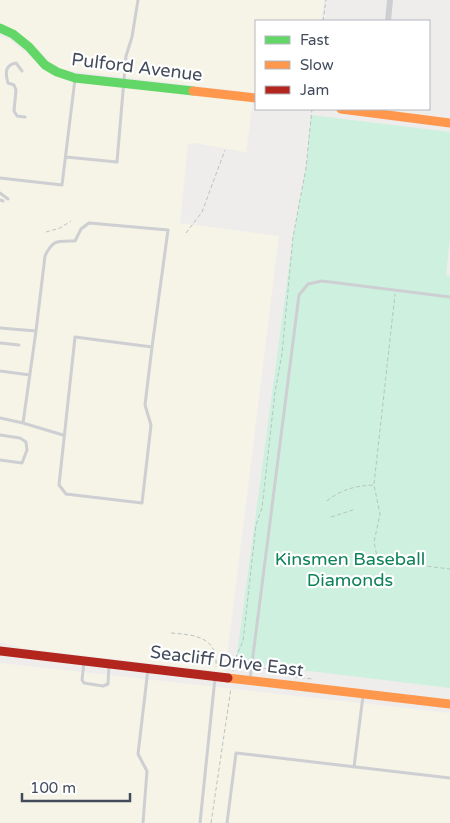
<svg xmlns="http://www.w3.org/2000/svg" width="450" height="823" viewBox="0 0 450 823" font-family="'Varela Round',sans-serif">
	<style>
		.commercial { fill: #f6f4e6 }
		.green { fill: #cef0df }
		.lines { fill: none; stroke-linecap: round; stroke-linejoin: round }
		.path { stroke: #b7c4c2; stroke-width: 1; stroke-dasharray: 4 2.5; stroke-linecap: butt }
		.lane { stroke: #cdcfd2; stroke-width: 3 }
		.street { stroke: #cdcfd2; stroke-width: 6 }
		.fast { stroke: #63d668; stroke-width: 9 }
		.slow { stroke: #ff974d; stroke-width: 9 }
		.jam { stroke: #b3261e; stroke-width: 9 }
		.labels { text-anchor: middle; stroke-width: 4.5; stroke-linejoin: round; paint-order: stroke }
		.street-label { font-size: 18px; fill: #434c5b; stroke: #fff }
		.park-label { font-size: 18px; fill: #0e8259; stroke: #fff }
	</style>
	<rect width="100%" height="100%" fill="#eeedec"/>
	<path class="commercial" d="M0 0H324L321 21H256V93L64 70 51 63 30 41 0 23Z
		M0 36 9 39 49 72 253 102 246 152 194 143 188 144 180 223 279 236 225 672 22 648 0 642Z
		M0 663 450 713V823H0Z"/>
	<path class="green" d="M311 115 450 132V237L446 275 450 276V688L236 662 293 237 306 168Z"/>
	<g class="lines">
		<path class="path" d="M323 21 326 0
			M46 232 60 228 71 221
			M186 233 202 212 225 150
			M374 484 395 294
			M327 501C342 489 355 486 374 485L380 514 374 542 377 556 385 561 450 569
			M331 517 353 510
			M171 633C196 635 218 637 216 667
			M235 665 246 666
			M257 667 264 668 281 675 312 679
			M233 671 235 659 243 641 256 525 262 508 275 392 282 354 293 237 306 168 312 109
			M211 823 231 688"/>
		<path class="lane" d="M22 71 16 63C5 65 5 73 8 83L14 85 16 90 14 111 17 116 25 117
			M66 157 117 162 126 56 132 37 138 0
			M0 178 62 185 75 79
			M0 193 8 199
			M0 200 3 201
			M0 328 36 331 45 256C53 239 58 241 75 241L81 229 89 223 168 230 152 347
			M75 337 152 347 145 405 151 425 142 503 66 494 59 485Z
			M0 343 19 345
			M0 371 30 375
			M0 418 23 423 63 435
			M23 423 36 331
			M0 435 20 438 26 442 27 450 22 463 0 460
			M84 662 82 680 84 683 103 686 108 684 109 664
			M250 679 299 295 308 284 322 281 450 297
			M354 767 363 696
			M143 823 147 771 138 754 148 669
			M200 823 215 678
			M227 823 236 753 450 778"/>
		<path class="street" d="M388 21 390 0"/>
		<path class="fast" d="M0 28 13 34 29 47 45 65 57 72 75 78 193 91"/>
		<path class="slow" d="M193 91 256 98
			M341 109 450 123
			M228 678 450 704"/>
		<path class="jam" d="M0 651 228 678"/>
	</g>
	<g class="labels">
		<g class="street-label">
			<text transform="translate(137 67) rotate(7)" y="6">Pulford Avenue</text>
			<text transform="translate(227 661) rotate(7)" y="6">Seacliff Drive East</text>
		</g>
		<g class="park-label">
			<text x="350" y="565">Kinsmen Baseball<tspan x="350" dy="21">Diamonds</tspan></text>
		</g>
	</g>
	<rect x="255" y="20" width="175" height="90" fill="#ffffff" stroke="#b4b7bd"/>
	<rect x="265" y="36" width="25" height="8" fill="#63d668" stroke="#b4b7bd"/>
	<text x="300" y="45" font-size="15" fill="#434c5b">Fast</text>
	<rect x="265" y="61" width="25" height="8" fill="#ff974d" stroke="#b4b7bd"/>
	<text x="300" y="70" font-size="15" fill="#434c5b">Slow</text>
	<rect x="265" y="86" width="25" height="8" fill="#b3261e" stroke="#b4b7bd"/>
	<text x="300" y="95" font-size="15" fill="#434c5b">Jam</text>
	<path d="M22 793v8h108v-8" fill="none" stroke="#434c5b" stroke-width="2.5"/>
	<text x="30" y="793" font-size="15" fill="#434c5b" stroke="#ffffff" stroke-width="4" paint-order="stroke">100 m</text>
</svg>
